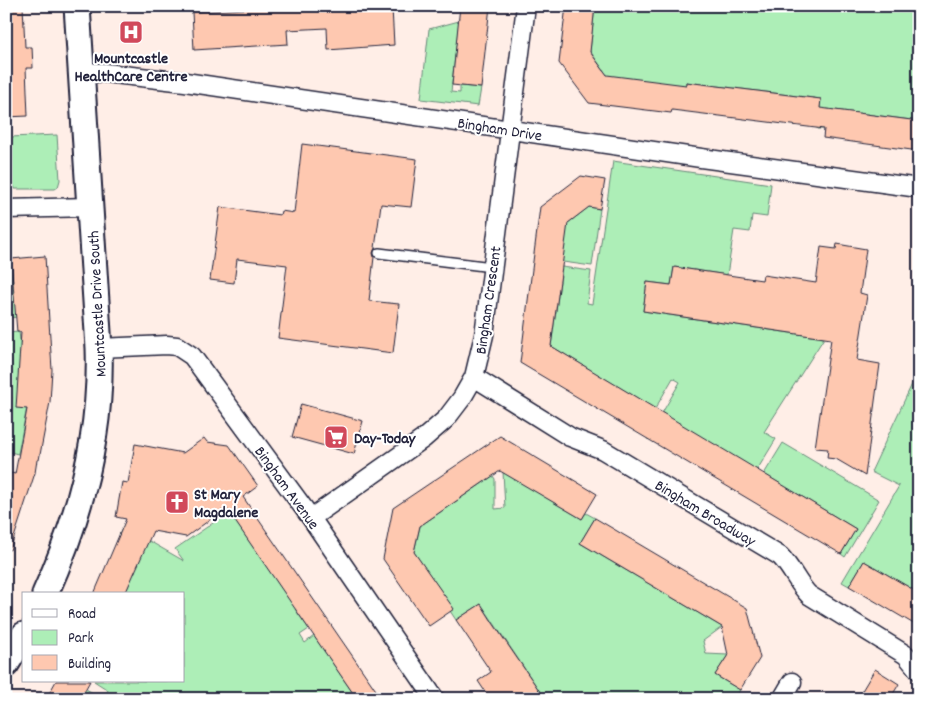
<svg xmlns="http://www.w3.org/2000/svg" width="925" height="705" viewBox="0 0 925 705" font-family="Dekko,sans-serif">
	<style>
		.green { fill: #adeeb7; stroke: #688879 }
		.building { fill: #fec8b0; stroke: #22223b }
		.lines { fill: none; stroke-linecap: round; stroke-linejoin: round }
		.lane-casing { stroke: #22223b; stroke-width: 12 }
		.street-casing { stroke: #22223b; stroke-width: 21 }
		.secondary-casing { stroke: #22223b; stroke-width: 29 }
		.lane { stroke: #fff; stroke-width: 9 }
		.street { stroke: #fff; stroke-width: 18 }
		.secondary { stroke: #fff; stroke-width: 25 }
		.labels { text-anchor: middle; stroke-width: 4; stroke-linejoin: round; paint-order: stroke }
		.poi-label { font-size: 16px; font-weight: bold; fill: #22223b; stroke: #fff; text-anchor: start }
		.street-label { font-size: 16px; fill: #22223b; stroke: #fff }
	</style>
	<rect width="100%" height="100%" fill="#ffeee7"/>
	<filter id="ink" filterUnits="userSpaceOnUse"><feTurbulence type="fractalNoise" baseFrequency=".02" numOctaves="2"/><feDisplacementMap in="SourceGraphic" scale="10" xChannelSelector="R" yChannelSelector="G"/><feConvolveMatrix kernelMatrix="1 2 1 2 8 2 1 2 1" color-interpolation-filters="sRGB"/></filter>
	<g filter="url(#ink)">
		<path class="green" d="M595 6H919V121L827 109 824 129H817L821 99 686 82 682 111 607 75 590 51Z
			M459 21 451 92 460 93V86L481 88 478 106 421 99 429 29Z
			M6 132 10 137 57 135 60 180 58 187 55 189H15L6 168Z
			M613 161 771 184 767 217 752 215 750 232 734 230 727 275 674 267 671 285 647 282 643 311 824 338 764 432 776 439 757 470 647 439 680 382 673 378 655 409 551 346 561 274 533 263 591 271 587 303 592 304Z
			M589 207 600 209 592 266 534 258 568 223Z
			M6 257 11 259 18 317 6 318Z
			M19 332 28 402 18 454 6 451V406L10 407 12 397 6 395V333Z
			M919 369V593L864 561 849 586 842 582 899 486 871 472Z
			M783 443 879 500 845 557 841 554 856 529 764 474Z
			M503 472 582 519 586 513 595 518 580 543 722 627 703 641 706 654 728 655 715 675 740 690 735 699H545L481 604 456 620 450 611 453 609 414 552 420 526 493 476 495 479V509L505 508Z
			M229 512 285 593 301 582 312 598 295 609 309 629 300 635 305 643 314 636 357 699H80L86 689 103 699 108 690 94 681H184V594H125L145 547 119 535 123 526 184 561 175 549Z"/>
		<path class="building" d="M6 6H23L25 47H32L33 68H26L28 116 6 117Z
			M246 6H285V9L320 6H364V10L392 8 394 45 328 50 327 28 287 30 288 44 194 50 192 12 246 9Z
			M460 6H490L481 88 452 85Z
			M566 6H595L590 52 607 75 686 85V82L821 99 820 108 919 121V151L823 138 824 129 672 110 671 113 589 103 559 63Z
			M302 144 417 159 411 207 381 204 375 248 373 253 374 257 369 301 399 304 393 353 278 338 287 265 237 259 234 283 210 280 220 207 280 215 281 211 294 213Z
			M581 176 605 180 600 209 589 207 568 223 551 346 856 529 841 554 520 363 540 207Z
			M837 244 866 249 860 293 867 295 857 360 880 364 865 476 836 459 827 458 828 449 815 448 831 339 643 311 647 282 671 285 674 267 762 280 763 275 816 283 821 247 836 249Z
			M45 256 52 370 50 402 39 460H37L35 473 10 550 6 549V489L11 473 15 474 27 409 16 408 21 332H17L11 259Z
			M301 404 363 421 354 454 292 437Z
			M500 436 597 494 582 519 500 471 420 526 414 552 454 609 429 626 383 559 393 508Z
			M204 438 207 442 229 445 258 486 243 497 382 699H357L226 508 186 537 153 531 125 594H94L126 519 116 517 122 482 128 483 135 444 183 453Z
			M595 518 747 608 760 658 740 690 715 675 728 655 722 627 580 543Z
			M864 561 919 593V627L849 586Z
			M481 604 493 623 545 699H490L478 681 491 672 456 620Z
			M875 669 899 684 890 699H857Z
			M56 681H90L80 699H46Z"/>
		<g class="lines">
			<g class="lane-casing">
				<path id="lane" d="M379 253 492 267"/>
			</g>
			<g class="street-casing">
				<path id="street" d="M81 72 105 73 185 82 701 158 919 188
					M6 209 91 207
					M99 348 167 345 177 346 192 356 311 518 435 699
					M474 377 570 437 603 450 780 556C792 568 797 583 809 595L906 655 919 671
					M311 518 423 439 446 419 462 398 474 377 484 335 526 6
					M782 699 792 682"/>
			</g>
			<g class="secondary-casing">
				<path id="secondary" d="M45 594C80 517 102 433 99 348L77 6
					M6 664 24 635"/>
			</g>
			<use href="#lane" class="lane"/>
			<use href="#street" class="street"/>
			<use href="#secondary" class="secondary"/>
		</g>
	</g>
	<defs>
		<g id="hospital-square" transform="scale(1.25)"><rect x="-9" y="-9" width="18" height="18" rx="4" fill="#d1495b" stroke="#fff"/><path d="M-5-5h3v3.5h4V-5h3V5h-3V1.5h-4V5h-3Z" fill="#fff"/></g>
		<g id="supermarket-square" transform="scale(1.25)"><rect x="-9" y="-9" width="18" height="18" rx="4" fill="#d1495b" stroke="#fff"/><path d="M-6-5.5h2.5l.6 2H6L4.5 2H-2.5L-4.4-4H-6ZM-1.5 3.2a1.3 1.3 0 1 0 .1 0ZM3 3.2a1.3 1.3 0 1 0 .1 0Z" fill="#fff"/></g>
		<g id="church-square" transform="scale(1.25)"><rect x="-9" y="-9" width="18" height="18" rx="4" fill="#d1495b" stroke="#fff"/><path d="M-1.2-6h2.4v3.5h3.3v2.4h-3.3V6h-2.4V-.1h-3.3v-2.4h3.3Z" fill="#fff"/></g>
	</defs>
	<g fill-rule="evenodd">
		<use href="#hospital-square" x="131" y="32"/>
		<use href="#supermarket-square" x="336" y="437"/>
		<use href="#church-square" x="177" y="502"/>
	</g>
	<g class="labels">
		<g class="poi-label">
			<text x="131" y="63" text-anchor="middle">Mountcastle<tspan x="131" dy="18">HealthCare Centre</tspan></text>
			<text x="354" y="443">Day-Today</text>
			<text x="194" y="499">St Mary<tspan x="194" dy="18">Magdalene</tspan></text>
		</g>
		<g class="street-label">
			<text transform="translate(500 128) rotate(9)" y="6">Bingham Drive</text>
			<text transform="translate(487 300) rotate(-82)" y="6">Bingham Crescent</text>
			<text transform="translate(96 304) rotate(-93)" y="6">Mountcastle Drive South</text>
			<text transform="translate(288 487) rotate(54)" y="6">Bingham Avenue</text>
			<text transform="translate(706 512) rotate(31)" y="6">Bingham Broadway</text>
		</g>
	</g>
	<rect width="925" height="705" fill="none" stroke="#fff" stroke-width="25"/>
	<rect x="12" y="12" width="900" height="680" fill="none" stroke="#22223b" stroke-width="2" filter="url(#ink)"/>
	<rect x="22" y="592" width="162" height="90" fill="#ffffff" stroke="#a7a7b1"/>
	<rect x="32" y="609" width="25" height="8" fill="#ffffff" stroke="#a7a7b1"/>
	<text x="68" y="618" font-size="15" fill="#22223b">Road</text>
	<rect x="32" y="630" width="25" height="15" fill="#adeeb7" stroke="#a7a7b1"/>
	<text x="68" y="642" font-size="15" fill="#22223b">Park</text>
	<rect x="32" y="655" width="25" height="15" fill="#fec8b0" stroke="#a7a7b1"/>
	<text x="68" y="668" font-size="15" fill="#22223b">Building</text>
</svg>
